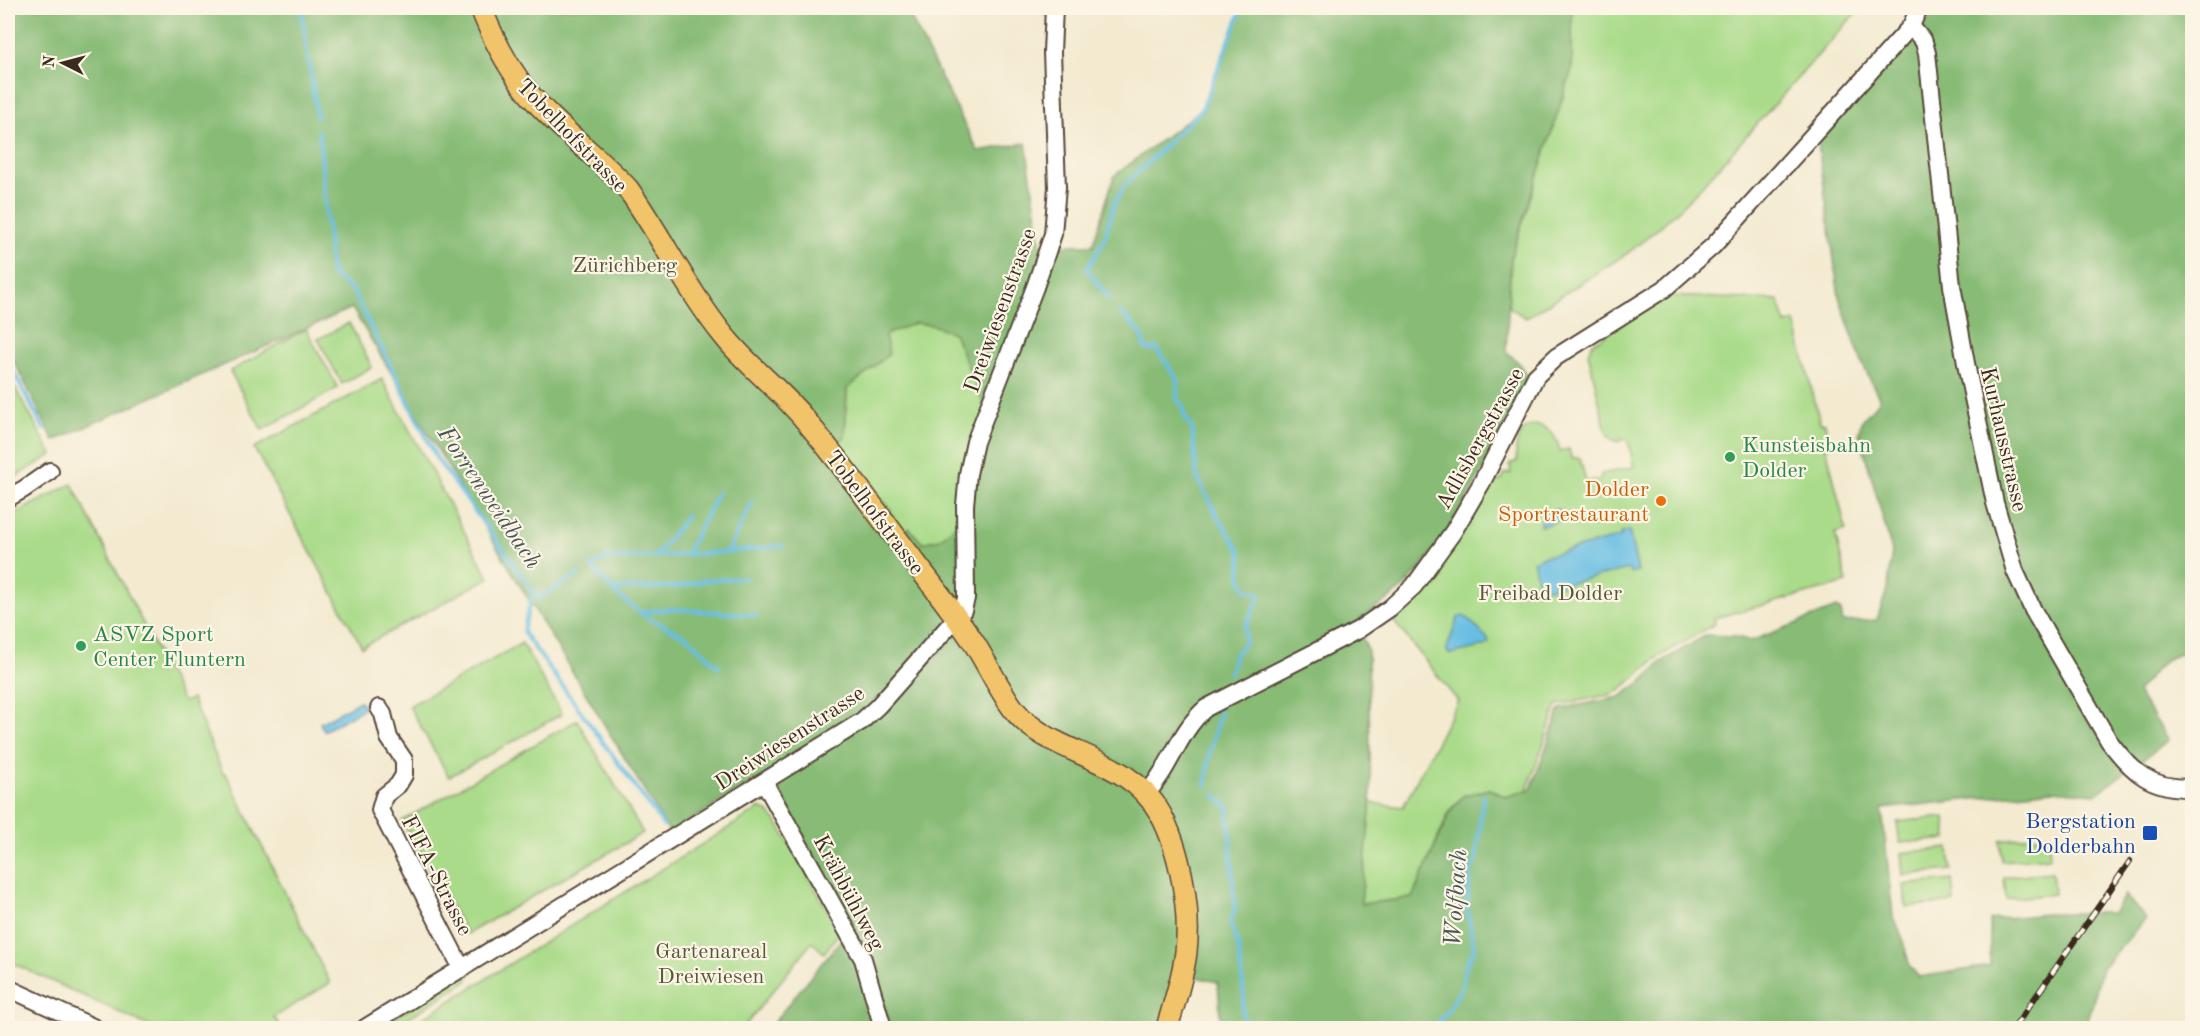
<svg xmlns="http://www.w3.org/2000/svg" width="2200" height="1036" viewBox="0 0 2200 1036" font-family="'Old Standard TT',serif">
	<style>
		.green { fill: #aadb8a; stroke: #728254; stroke-width: 1.5 }
		.forest { fill: #87bb76; stroke: #61724a; stroke-width: 1.5; fill-rule: evenodd }
		.water { fill: #67bee4; stroke: #517481; stroke-width: 1.5 }
		.lines { fill: none; stroke-linecap: round; stroke-linejoin: round }
		.stream { stroke: #67bee4; stroke-width: 4 }
		.minor-casing { stroke: #574739; stroke-width: 20 }
		.major-casing { stroke: #574739; stroke-width: 24 }
		.minor { stroke: #fff; stroke-width: 16 }
		.major { stroke: #f1c36a; stroke-width: 21 }
		.rail-casing { stroke: #3b2a1e; stroke-width: 6 }
		.rail { stroke: #fcf5e5; stroke-width: 4; stroke-dasharray: 11; stroke-linecap: butt }
		.leisure-dot { fill: #2e9e5b; stroke: #fcf5e5; stroke-width: 2 }
		.food-dot { fill: #e8710a; stroke: #fcf5e5; stroke-width: 2 }
		.transit-dot { fill: #1a4fb4; stroke: #fcf5e5; stroke-width: 2 }
		.labels { text-anchor: middle; stroke-width: 4.5; stroke-linejoin: round; paint-order: stroke }
		.street-label { font-size: 22px; fill: #3b2a1e; stroke: #fcf5e5 }
		.park-label { font-size: 22px; fill: #575639; stroke: #fcf5e5 }
		.leisure-label { font-size: 22px; fill: #27864d; stroke: #fcf5e5; text-anchor: start }
		.food-label { font-size: 22px; fill: #c56008; stroke: #fcf5e5; text-anchor: end }
		.transit-label { font-size: 22px; fill: #164399; stroke: #fcf5e5; text-anchor: end }
		.water-label { font-size: 24px; font-style: italic; fill: #485659; stroke: #fcf5e5 }
	</style>
	<rect width="100%" height="100%" fill="#fcf5e5"/>
	<filter id="ink" filterUnits="userSpaceOnUse"><feTurbulence type="fractalNoise" baseFrequency=".0167" numOctaves="2"/><feDisplacementMap in="SourceGraphic" scale="12" xChannelSelector="R" yChannelSelector="G"/><feConvolveMatrix kernelMatrix="1 2 1 2 8 2 1 2 1" color-interpolation-filters="sRGB"/></filter>
	<filter id="wash" filterUnits="userSpaceOnUse"><feTurbulence type="fractalNoise" baseFrequency=".008" numOctaves="4" result="noise"/><feDisplacementMap in="SourceGraphic" scale="24" xChannelSelector="R" yChannelSelector="G"/><feGaussianBlur stdDeviation="1.35" result="paint"/><feColorMatrix in="noise" values="0 0 0 0 0 0 0 0 0 0 0 0 0 0 0 0 0 1.4 0 .05"/><feComposite in="paint" operator="in"/></filter>
	<g filter="url(#wash)">
		<rect width="100%" height="100%" fill="#f3ead0"/>
		<path class="green" d="M1572 8H1860L1691 198 1661 226 1628 253 1526 318 1508 306 1511 257 1572 69Z
			M1664 296 1778 300 1786 324 1795 322 1820 423H1825L1830 446 1826 447 1846 530 1835 533 1847 583 1714 618 1715 624 1658 657 1619 691 1608 695 1557 705 1527 790 1506 797 1489 789 1463 796 1450 810 1412 898 1360 904 1371 803 1403 807 1458 701 1388 614 1484 487 1503 479 1504 474 1511 473 1510 464 1517 461C1509 420 1551 411 1560 451L1569 449 1571 458H1580L1586 482 1601 479V474L1634 467 1628 441 1624 439 1618 442 1611 439 1606 432 1588 352 1593 343Z
			M349 323 372 367 342 384 318 339Z
			M914 323 932 325 954 333 989 417 972 492 971 513 940 539 922 543 909 528 903 532 888 512 891 510 838 442 845 436 847 389 888 355 884 335Z
			M306 329 338 388 262 430 230 371Z
			M8 375 52 455 8 481Z
			M382 379 489 578 362 647 254 448Z
			M72 484 183 702 192 699 223 774H226L330 983 274 1017 281 1028H153L8 961V517Z
			M522 643 562 714 449 777 409 706Z
			M577 720 643 833 467 934 402 821Z
			M760 808 768 812 777 822 840 932 824 953 812 942 743 1028H407Z
			M1945 817 1947 839 1900 843 1897 822Z
			M2048 835 2050 857 2002 861 2000 840Z
			M1949 848 1951 870 1903 875 1901 853Z
			M2052 872 2054 894 2006 899 2004 877Z
			M1952 880 1954 902 1906 907 1904 885Z
			M470 971 467 981 392 1028H379Z"/>
		<path class="forest" d="M8 8H906L978 151 1026 143 1041 245H1093L1114 176 1202 109 1242 8H1572V69L1511 257 1506 351 1521 365 1528 377C1493 448 1461 524 1407 583 1394 598 1372 610 1356 622L1368 651 1371 803 1361 904 1412 898 1451 810 1463 796 1489 789 1506 797 1531 789 1560 709 1620 697 1645 679 1661 662 1706 635 1734 636 1751 641 1836 608 1841 611 1843 622 1877 620 1888 586 1892 551 1859 433 1861 422 1880 400 1862 363 1839 297 1818 143 1931 16V8H2192V649L2165 660 2137 692 2169 740 2096 794 2053 790 1882 809 1893 917 1901 934 1910 967 1919 977 1990 966V920L2054 913H2113L2125 895 2146 919 2102 968 2086 1028H1221L1218 982 1177 973 1160 1028H891L867 960 770 772 670 833 352 308 54 441 8 349ZM915 323 932 325 954 333 989 417 972 492 970 513 940 539 922 543 909 528 903 531 889 512 891 510 838 442 845 437 847 389 889 354 885 335Z
			M843 937 858 964 876 1028H769Z"/>
		<path class="water" d="M1559 509 1565 513 1570 518 1540 526C1542 514 1547 510 1559 509Z
			M1629 531 1638 571 1630 573 1628 569 1550 588H1539L1533 561 1542 557 1621 537V533Z
			M1461 616 1466 617 1487 638 1489 643 1485 646 1451 654 1447 652V648L1458 618Z
			M360 701 365 708 324 731 320 723Z"/>
		<g class="lines">
			<path class="stream" d="M301 8 317 117
				M319 131 331 273 353 291 437 459 533 591 523 632 664 826
				M1110 299 1087 269 1105 238 1114 203 1126 184 1202 109 1242 8
				M1120 311 1143 336 1144 347 1150 350 1156 348 1178 380 1177 399 1184 407 1183 414 1192 428 1197 477 1218 517 1241 552V580L1246 589 1261 595 1245 627V643L1235 655 1230 673
				M8 346 13 371 44 429
				M728 552 752 502
				M686 554 718 492
				M656 556 687 516
				M611 589 676 587 707 580 745 578
				M533 591 539 598 579 574
				M641 612 672 609 756 615
				M719 667 687 637 648 618 615 593 591 566 606 559 728 552 783 546
				M1206 785 1209 756 1220 713
				M1214 795 1228 807 1235 910 1230 923 1238 945 1244 995 1242 1015 1250 1028
				M1433 1028 1448 1011 1462 987 1465 967 1474 950 1467 907 1470 871 1476 862 1483 796"/>
		</g>
	</g>
	<g filter="url(#ink)">
		<g class="lines">
			<g class="minor-casing">
				<path id="minor" d="M1911 26 1924 42 1927 53 1952 286 1967 369 1995 503 2015 571 2033 610 2109 741C2133 773 2151 789 2192 788
					M8 498 24 489 50 471
					M379 708 383 714 389 738 404 760V775L398 785 384 796 380 810 462 969
					M764 782 863 959 883 1028
					M1146 794C1171 768 1178 732 1206 708L1358 630 1390 608 1414 586 1453 532 1481 484 1536 376 1556 357 1664 289 1713 246 1904 34 1911 26 1919 8
					M8 988 95 1028
					M365 1028 862 721 878 706 963 610 966 598 965 505 968 474 975 442 1035 287 1053 234 1057 187 1052 52 1054 8"/>
			</g>
			<g class="major-casing">
				<path id="major" d="M481 8C493 39 509 70 531 96 560 130 598 156 628 189 662 237 687 290 724 336 747 365 777 387 801 415 832 451 860 490 889 528 917 566 948 603 974 643 988 665 999 690 1015 711 1053 757 1128 755 1160 813 1180 849 1191 910 1186 952 1183 978 1174 1003 1167 1028"/>
			</g>
			<use href="#minor" class="minor"/>
			<use href="#major" class="major"/>
			<g class="rail-casing">
				<path id="rail" d="M2014 1028 2130 861"/>
			</g>
			<use href="#rail" class="rail"/>
		</g>
	</g>
	<g class="leisure-dot">
		<circle cx="1730" cy="457" r="6"/>
		<circle cx="81" cy="646" r="6"/>
	</g>
	<circle class="food-dot" cx="1661" cy="501" r="6"/>
	<rect class="transit-dot" x="2142" y="825" width="16" height="16" rx="3"/>
	<g class="labels">
		<g class="street-label">
			<text transform="translate(573 135) rotate(46)" y="8">Tobelhofstrasse</text>
			<text transform="translate(999 310) rotate(-70)" y="8">Dreiwiesenstrasse</text>
			<text transform="translate(1479 438) rotate(-61)" y="8">Adlisbergstrasse</text>
			<text transform="translate(2005 439) rotate(77)" y="8">Kurhausstrasse</text>
			<text transform="translate(876 512) rotate(53)" y="8">Tobelhofstrasse</text>
			<text transform="translate(789 737) rotate(-33)" y="8">Dreiwiesenstrasse</text>
			<text transform="translate(438 875) rotate(63)" y="8">FIFA-Strasse</text>
			<text transform="translate(850 892) rotate(62)" y="8">Krähbühlweg</text>
		</g>
		<g class="park-label">
			<text x="625" y="272">Zürichberg</text>
			<text x="1550" y="600">Freibad Dolder</text>
			<text x="711" y="958">Gartenareal<tspan x="711" dy="25">Dreiwiesen</tspan></text>
		</g>
		<g class="leisure-label">
			<text x="1742" y="452">Kunsteisbahn<tspan x="1742" dy="25">Dolder</tspan></text>
			<text x="93" y="641">ASVZ Sport<tspan x="93" dy="25">Center Fluntern</tspan></text>
		</g>
		<g class="food-label">
			<text x="1649" y="496">Dolder<tspan x="1649" dy="25">Sportrestaurant</tspan></text>
		</g>
		<g class="transit-label">
			<text x="2136" y="828">Bergstation<tspan x="2136" dy="25">Dolderbahn</tspan></text>
		</g>
		<g class="water-label">
			<text transform="translate(490 497) rotate(56)" y="8">Forrenweidbach</text>
			<text transform="translate(1455 898) rotate(-86)" y="8">Wolfbach</text>
		</g>
	</g>
	<rect width="2200" height="1036" fill="none" stroke="#fcf5e5" stroke-width="30"/>
	<g transform="translate(63 63) rotate(276)" stroke="#fcf5e5" stroke-width="4.5" paint-order="stroke">
	<path d="M0-4.5L10 22L0 15L-10 22Z" fill="#3b2a1e"/>
	<text y="-9" font-size="16" font-weight="bold" text-anchor="middle" fill="#3b2a1e">N</text>
	</g>
</svg>
